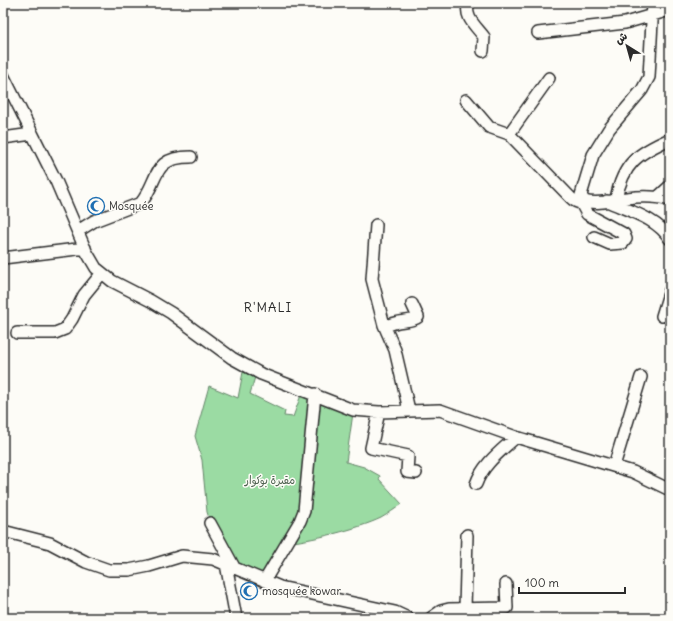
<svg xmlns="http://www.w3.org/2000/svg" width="673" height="621" viewBox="0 0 673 621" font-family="Delius,'Playpen Sans Arabic',sans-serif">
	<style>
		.green { fill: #9bdba3; stroke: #638367 }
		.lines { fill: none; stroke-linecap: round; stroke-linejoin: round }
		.minor-casing { stroke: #2b2b2b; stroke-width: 14 }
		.minor { stroke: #fdfcf7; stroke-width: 11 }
		.labels { text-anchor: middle; stroke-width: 3; stroke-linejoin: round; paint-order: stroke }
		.poi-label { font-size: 11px; fill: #2b2b2b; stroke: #fdfcf7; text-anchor: start }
		.park-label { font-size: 11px; fill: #4d604f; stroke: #fdfcf7 }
		.quarter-label { font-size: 13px; letter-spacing: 1px; fill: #2b2b2b; stroke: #fdfcf7 }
	</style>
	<rect width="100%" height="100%" fill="#fdfcf7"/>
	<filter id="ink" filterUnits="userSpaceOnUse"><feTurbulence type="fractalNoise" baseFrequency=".025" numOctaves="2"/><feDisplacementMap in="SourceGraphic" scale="8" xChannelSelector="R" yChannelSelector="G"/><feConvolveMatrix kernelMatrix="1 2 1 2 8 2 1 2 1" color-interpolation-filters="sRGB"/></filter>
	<g filter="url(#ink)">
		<path class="green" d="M243 372 255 377 250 394 285 411 284 416 293 417 301 395 353 413 346 462 364 467 380 476 379 479 402 504C395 509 388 514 381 518 358 529 309 541 284 543L266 575 233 561 212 527 207 512 202 460 195 436 209 386 238 398Z"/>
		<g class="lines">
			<g class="minor-casing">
				<path id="minor" d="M469 3C463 17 477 27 484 37L483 51
					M653 3 649 77 642 90 609 129 593 155 581 195 584 201C598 205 613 200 627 198 642 196 655 196 670 200
					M538 33 625 23 670 10
					M3 75 56 181 86 251 96 268 112 281 151 301 171 313 232 358 261 374 353 410 379 412 440 410 516 437 633 472 670 490
					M466 100 489 127 509 134 571 198C575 202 579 204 584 201
					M509 134 549 78
					M3 138 32 134
					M658 197 670 186
					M616 199C623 163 638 153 670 139
					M607 201C629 211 657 218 670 239
					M581 203 587 214 624 234 626 239 623 243 610 244 594 237
					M376 225 372 279 384 325 395 350 409 410
					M78 231 94 221 141 203C160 179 151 157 191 157
					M3 258 85 248
					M662 316 670 290
					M385 327C397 319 411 323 418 317L412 304
					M17 333H55L65 329 72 319 84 295 102 273
					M379 412 371 448 408 456 407 472 416 473
					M614 466 641 377
					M476 484C483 464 501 451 516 437
					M210 523 234 567
					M3 531 50 543 86 562 109 570H129L149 566 182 556 213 559 280 587 395 612 408 618
					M226 564 236 618
					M265 580 300 521 304 511 315 394
					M465 608 467 535
					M431 618 441 611 449 609 507 608 506 584"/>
			</g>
			<use href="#minor" class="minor"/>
		</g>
	</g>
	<defs>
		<g id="mosque-ring" transform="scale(0.9)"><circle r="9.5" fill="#fdfcf7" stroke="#1f6fb2" stroke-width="1.5"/><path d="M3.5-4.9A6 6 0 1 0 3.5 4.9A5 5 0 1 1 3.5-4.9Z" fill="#1f6fb2"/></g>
	</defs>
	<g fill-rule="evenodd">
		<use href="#mosque-ring" x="96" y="206"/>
		<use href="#mosque-ring" x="249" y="591"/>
	</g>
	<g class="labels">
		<g class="poi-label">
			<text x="109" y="210">Mosquée</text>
			<text x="262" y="595">mosquée kowar</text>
		</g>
		<g class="park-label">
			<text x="270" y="484">مقبرة بوكوار</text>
		</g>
		<g class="quarter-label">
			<text x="268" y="312">R'MALI</text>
		</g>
	</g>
	<rect width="673" height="621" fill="none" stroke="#fdfcf7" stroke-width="16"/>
	<rect x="8" y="8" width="657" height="605" fill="none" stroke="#2b2b2b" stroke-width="1.5" filter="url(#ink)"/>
	<g transform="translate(627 46) rotate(323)" stroke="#fdfcf7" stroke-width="3" paint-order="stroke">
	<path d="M0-3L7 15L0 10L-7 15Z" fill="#2b2b2b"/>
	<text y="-6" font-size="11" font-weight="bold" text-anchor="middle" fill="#2b2b2b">ش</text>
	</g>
	<path d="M519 587v6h106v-6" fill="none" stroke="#2b2b2b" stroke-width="2"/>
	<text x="525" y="587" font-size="12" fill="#2b2b2b" stroke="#fdfcf7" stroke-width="3" paint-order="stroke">100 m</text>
</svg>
